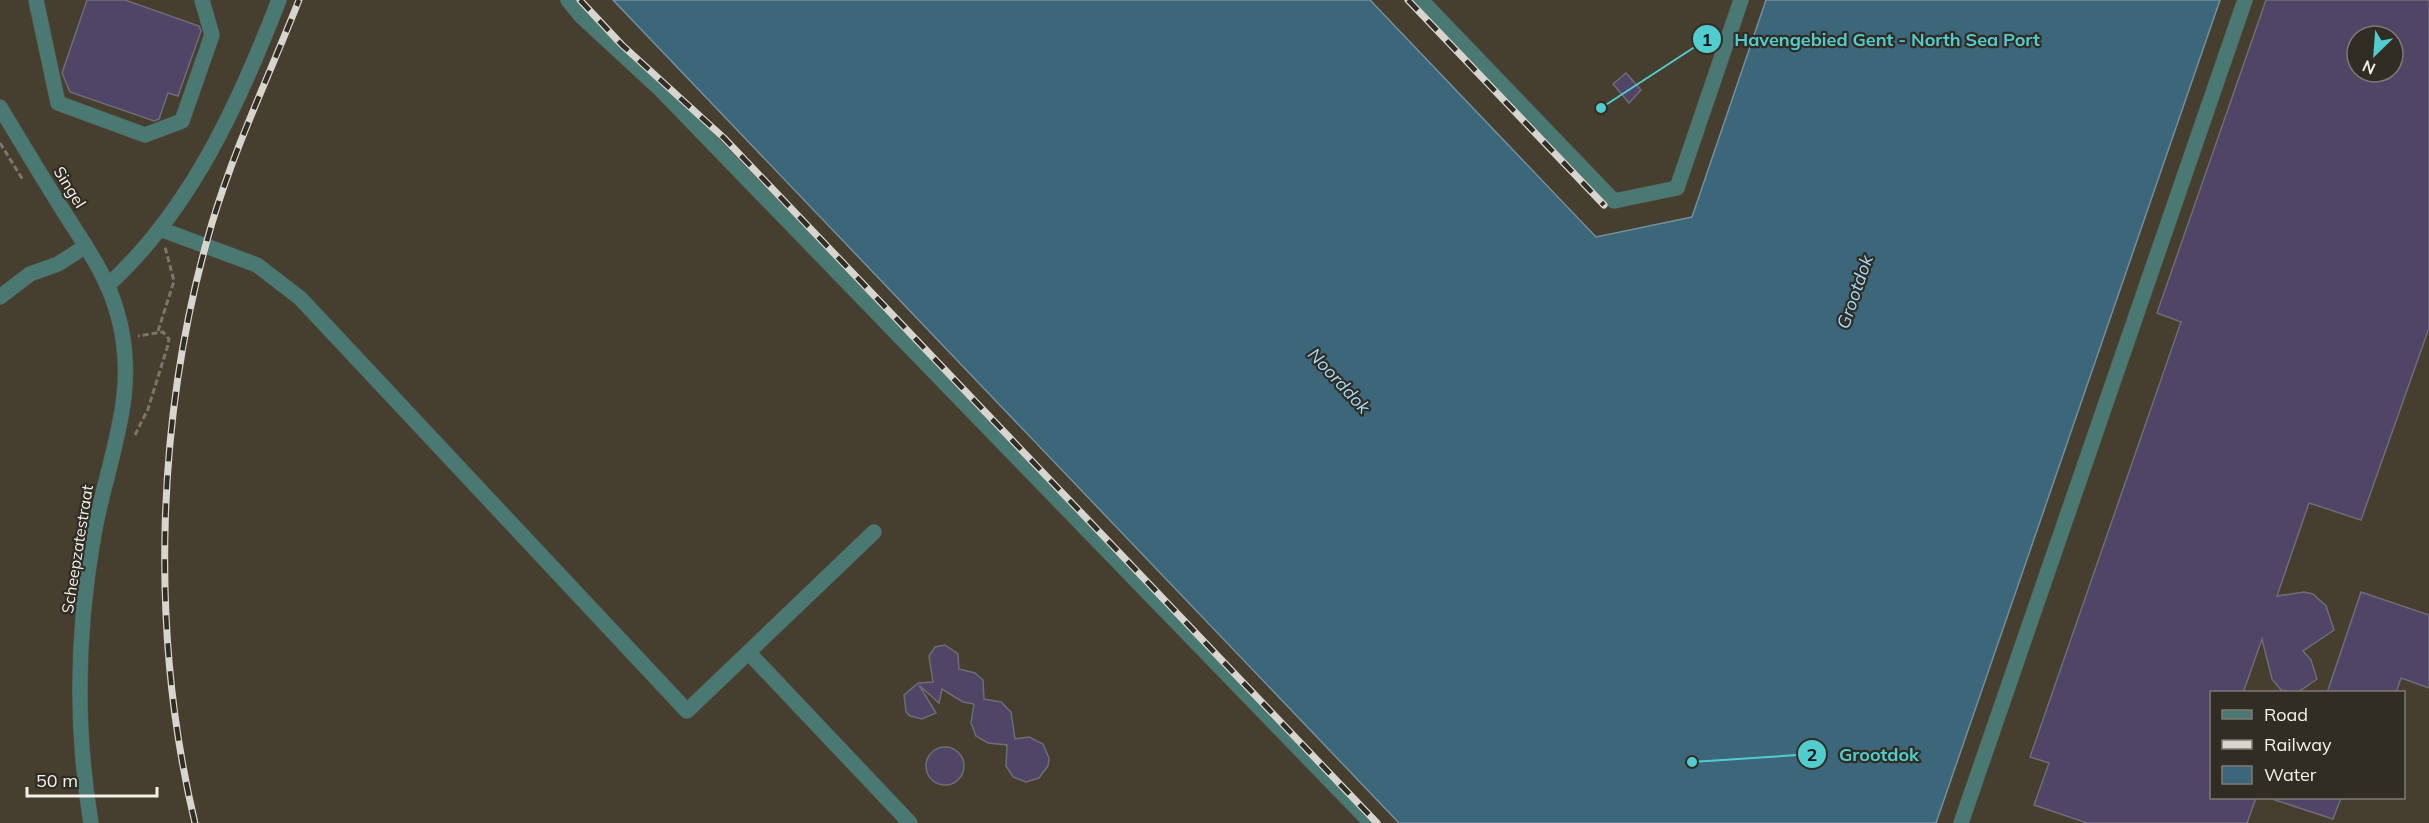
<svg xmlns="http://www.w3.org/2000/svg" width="2429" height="823" viewBox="0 0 2429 823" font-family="Mulish,sans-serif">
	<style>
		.built { fill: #463e2f; fill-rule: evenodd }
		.water { fill: #3c667a; stroke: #738f9c; stroke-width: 1.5 }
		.building { fill: #504567; stroke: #6f6c76; stroke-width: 1.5; fill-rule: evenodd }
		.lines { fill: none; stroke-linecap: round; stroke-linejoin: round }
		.minor-casing { stroke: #58554b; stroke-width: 16 }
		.path { stroke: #7a766d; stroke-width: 3; stroke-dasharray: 6 3; stroke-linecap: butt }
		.minor { stroke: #497972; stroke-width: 15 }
		.rail-casing { stroke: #d8d5ce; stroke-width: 7 }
		.rail { stroke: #312c24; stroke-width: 4.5; stroke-dasharray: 14; stroke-linecap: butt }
		.labels { text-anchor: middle; stroke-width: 4.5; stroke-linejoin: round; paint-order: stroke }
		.street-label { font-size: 16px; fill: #f3f0ea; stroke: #312c24 }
		.water-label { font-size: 18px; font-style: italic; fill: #a3dcf8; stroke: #312c24 }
		.leader { fill: none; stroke: #52cdcf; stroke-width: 2 }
		.callout-dot { fill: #52cdcf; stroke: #312c24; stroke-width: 2 }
		.mark-label { font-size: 18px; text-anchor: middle; font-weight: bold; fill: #111 }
		.callout-label { font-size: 18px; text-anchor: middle; font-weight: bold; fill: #52cdcf; stroke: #312c24; stroke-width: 4.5; stroke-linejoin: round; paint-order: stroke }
	</style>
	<rect width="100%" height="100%" fill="#3b372d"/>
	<path class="built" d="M0 0H613L1399 823H0Z
		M1370 0H1766L1692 217 1596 237Z
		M2220 0H2429V823H1936ZM2357 36H2393V72H2357ZM2212 692H2404V798H2212Z"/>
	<path class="water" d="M613 0H1370L1596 237 1692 217 1766 0H2220L1936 823H1399Z"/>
	<path class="building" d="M87 0H125L199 26 201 31 178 96 168 93 159 119 154 121 70 92 62 73Z
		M2266 0H2429V328L2361 520 2309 503 2277 596 2304 592 2313 594 2326 606 2334 630 2303 651 2311 660 2317 679 2301 690 2295 692 2281 690 2272 679 2262 639 2243 693H2211V798H2256L2247 823H2087L2034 805 2049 763 2030 757 2181 322 2157 313ZM2357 36H2393V72H2357Z
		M1626 73 1641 90 1629 103 1613 84Z
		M2361 592 2429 615V688L2401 678 2396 693H2327Z
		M945 645 958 654 959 669 975 673 983 680 984 699 1001 702 1011 712 1015 739 1029 737 1043 744 1049 758 1048 766 1039 778 1026 782 1013 777 1006 766 1007 745 988 743 976 736 971 723 974 704 963 702 942 689 939 703 919 685 936 713 922 719 910 716 906 712 904 695 918 683 933 682 929 656 935 647Z
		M926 766a19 19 0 1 1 38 0a19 19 0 1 1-38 0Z
		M2276 798H2341L2333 819 2275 800Z"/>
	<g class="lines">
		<g class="minor-casing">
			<path id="minor" d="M36 0 58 103 145 135 182 121 212 35 202 0
				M568 0 581 16 659 88 1371 823
				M1421 0 1614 201 1677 188 1741 0
				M0 107C21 142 42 177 64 212 84 244 107 275 117 312 141 392 108 456 94 534 77 629 75 728 91 823
				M160 229 257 265 300 298 687 711 874 532
				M107 286C191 210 239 103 279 0
				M0 297 30 274 58 264 86 246
				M749 653 910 823
				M1961 823 2245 0"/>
		</g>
		<path class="path" d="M0 143 23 180
			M158 331 174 281 165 247
			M135 435 148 409 168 345 169 339 163 332 138 336"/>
		<use href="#minor" class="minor"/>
		<g class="rail-casing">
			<path id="rail" d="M580 0 622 45 724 138 1377 823
				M1408 0 1604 205
				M195 823C149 631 156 412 212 223 236 144 269 76 299 0"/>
		</g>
		<use href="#rail" class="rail"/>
	</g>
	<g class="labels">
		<g class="street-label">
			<text transform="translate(70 187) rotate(58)" y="6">Singel</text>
			<text transform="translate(77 549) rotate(-81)" y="6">Scheepzatestraat</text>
		</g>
		<g class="water-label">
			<text transform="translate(1855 292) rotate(-71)" y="6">Grootdok</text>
			<text transform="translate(1339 381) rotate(47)" y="6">Noorddok</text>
		</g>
	</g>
	<path class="leader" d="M1601 108L1707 39M1692 762L1812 754"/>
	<g class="callout-dot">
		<circle cx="1601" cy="108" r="6"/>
		<circle cx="1692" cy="762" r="6"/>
		<circle cx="1707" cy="39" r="15"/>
		<circle cx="1812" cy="754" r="15"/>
	</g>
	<g class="mark-label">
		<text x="1707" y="46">1</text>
		<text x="1812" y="761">2</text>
	</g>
	<g class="callout-label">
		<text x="1887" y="46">Havengebied Gent - North Sea Port</text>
		<text x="1879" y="761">Grootdok</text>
	</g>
	<rect x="2210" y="691" width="195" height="108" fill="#312c24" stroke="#7f7a73" stroke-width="1.5"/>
	<rect x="2222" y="710" width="30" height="9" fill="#497972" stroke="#7f7a73" stroke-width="1.5"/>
	<text x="2264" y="721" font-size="18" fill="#f3f0ea">Road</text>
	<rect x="2222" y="740" width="30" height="9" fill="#d8d5ce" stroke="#7f7a73" stroke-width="1.5"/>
	<text x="2264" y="751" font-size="18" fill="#f3f0ea">Railway</text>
	<rect x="2222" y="766" width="30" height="18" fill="#3c667a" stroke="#7f7a73" stroke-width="1.5"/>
	<text x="2264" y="781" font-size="18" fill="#f3f0ea">Water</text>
	<g transform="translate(2375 54) rotate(205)"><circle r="28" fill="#312c24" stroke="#7f7a73" stroke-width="1.5"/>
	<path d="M0-4.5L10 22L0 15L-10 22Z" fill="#52cdcf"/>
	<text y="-9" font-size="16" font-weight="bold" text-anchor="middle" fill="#f3f0ea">N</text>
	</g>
	<path d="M27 787v9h130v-9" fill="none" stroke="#f3f0ea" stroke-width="3"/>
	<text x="36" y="787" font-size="18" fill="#f3f0ea" stroke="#312c24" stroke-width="4.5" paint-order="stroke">50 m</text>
</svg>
